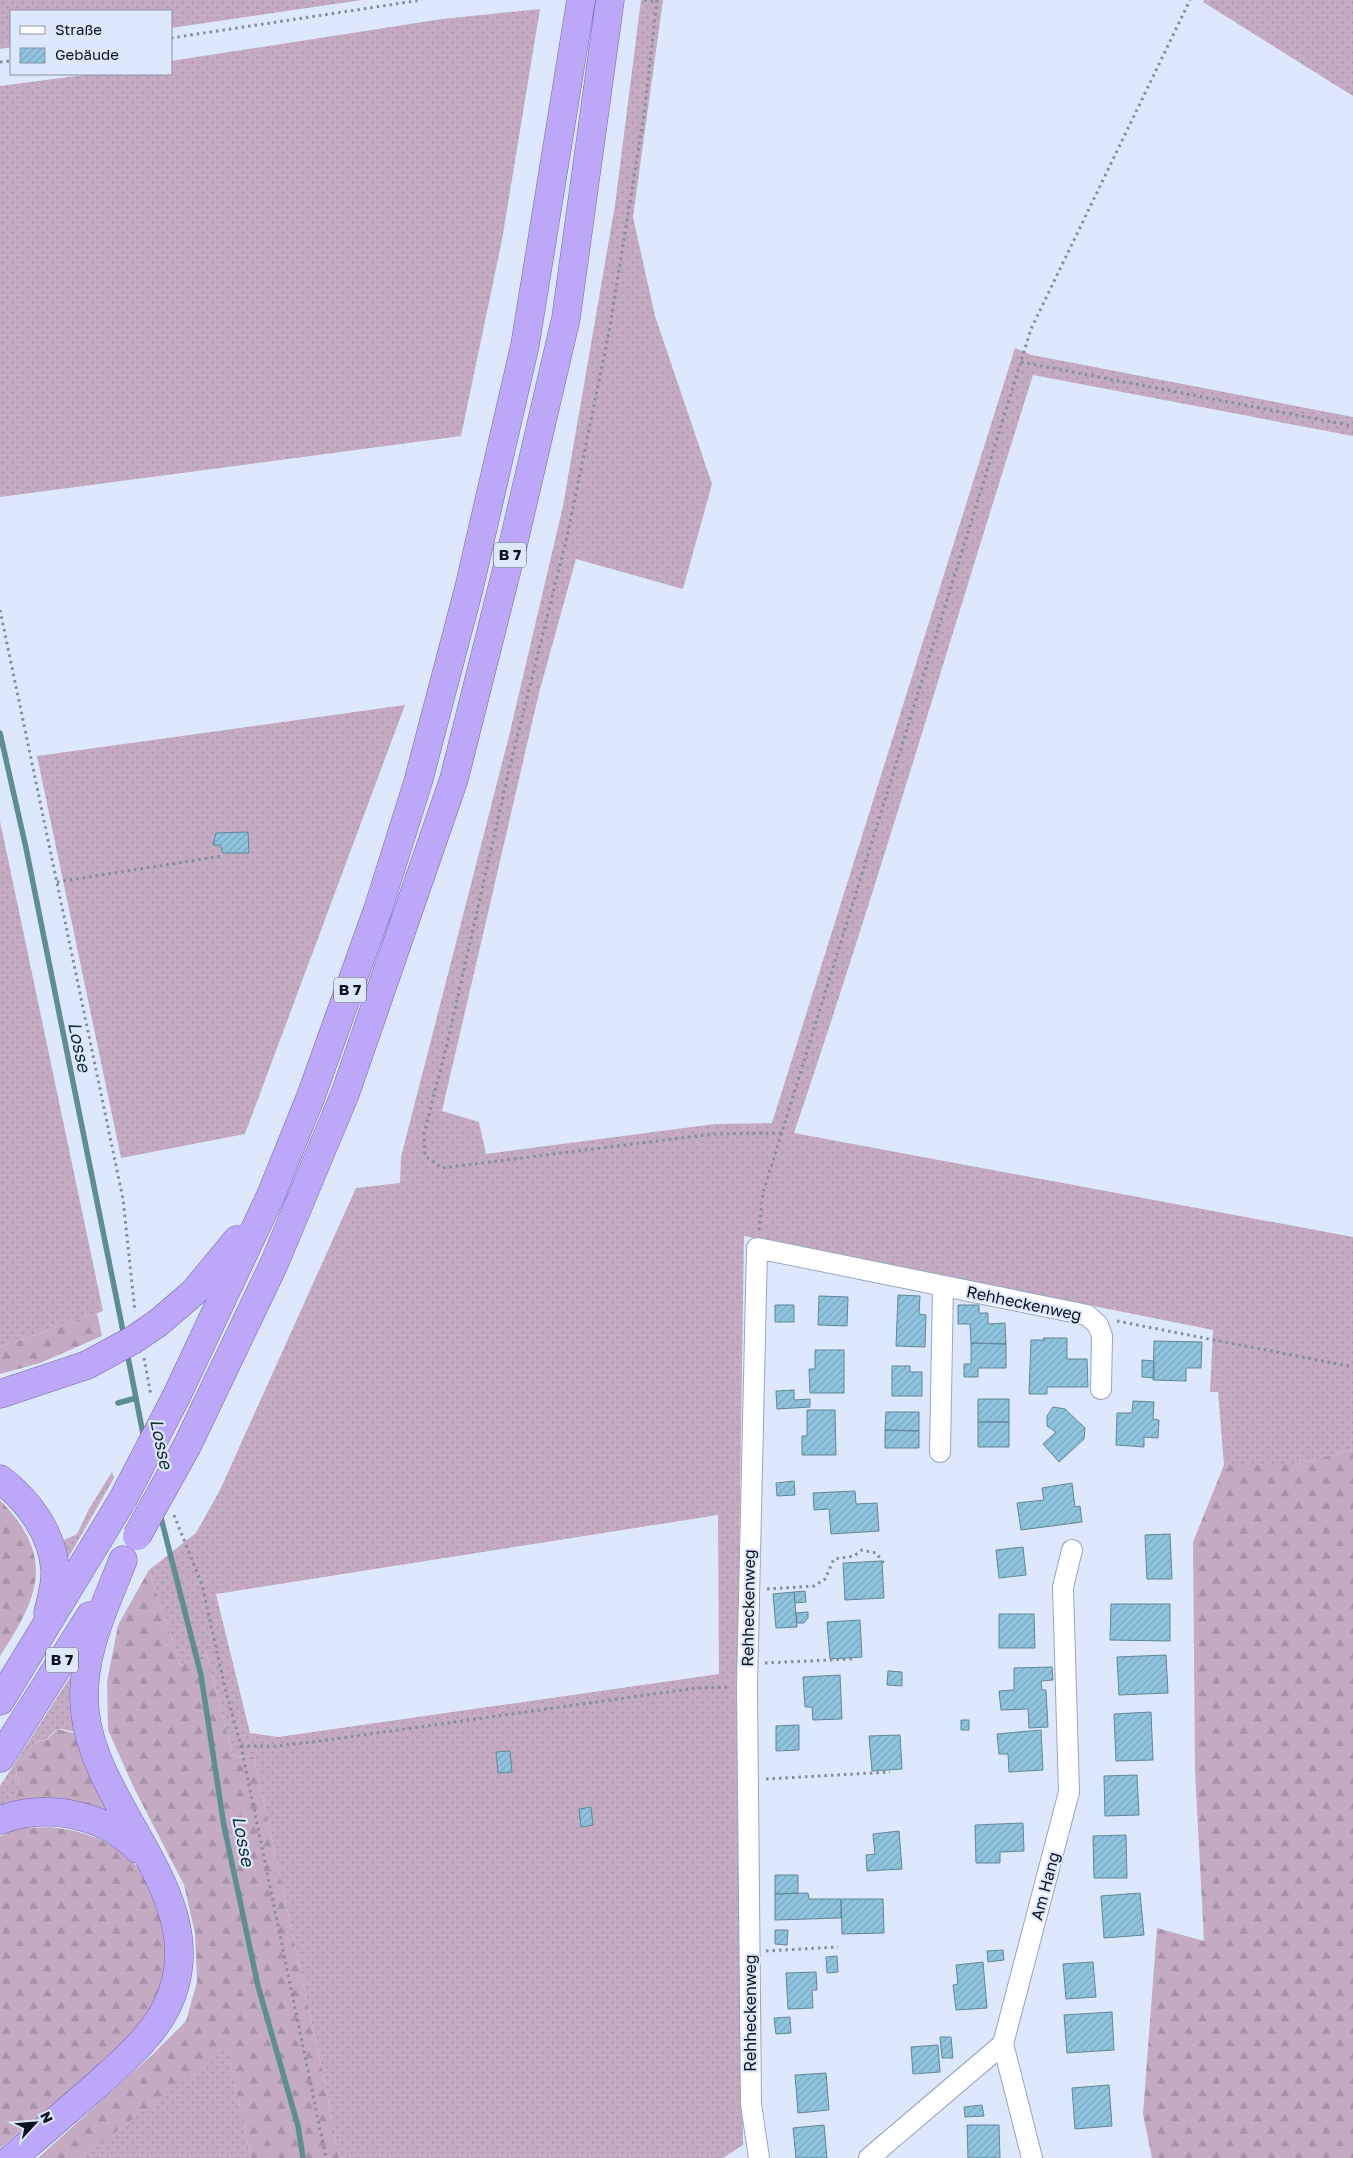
<svg xmlns="http://www.w3.org/2000/svg" width="1353" height="2158" viewBox="0 0 1353 2158" font-family="'Golos Text',sans-serif">
	<style>
		.grass { fill: url(#grass-dots); fill-rule: evenodd }
		.forest { fill: url(#forest-firs) }
		.lines { fill: none; stroke-linecap: round; stroke-linejoin: round }
		.stream { stroke: #5e8e92; stroke-width: 5.5 }
		.building { fill: url(#building-hatch); stroke: #628698 }
		.minor-casing { stroke: #95a6c5; stroke-width: 22 }
		.trunk-casing { stroke: #7465ab; stroke-width: 29 }
		.path { stroke: #848d9d; stroke-width: 3; stroke-dasharray: 2.5 4; stroke-linecap: butt }
		.minor { stroke: #fff; stroke-width: 20 }
		.trunk { stroke: #bca7f8; stroke-width: 28 }
		.trunk-bridge-casing { stroke: #7465ab; stroke-width: 29; stroke-linecap: butt }
		.trunk-bridge { stroke: #bca7f8; stroke-width: 28 }
		.labels { text-anchor: middle; stroke-width: 4.5; stroke-linejoin: round; paint-order: stroke }
		.shield { fill: #dde8fc; stroke: #4c5461; stroke-width: 1 }
		.shield-label { font-size: 15px; font-weight: bold; fill: #0e141f }
		.street-label { font-size: 16px; fill: #0e141f; stroke: #dde8fc }
		.water-label { font-size: 18px; font-style: italic; fill: #103132; stroke: #dde8fc }
	</style>
	<defs>
		<pattern id="grass-dots" width="8" height="8" patternUnits="userSpaceOnUse" patternTransform="scale(1.25)"><rect width="8" height="8" fill="#c4abc3"/><path d="M2 2h.1M6 6h.1" fill="none" stroke="#a792a7" stroke-width="1.8" stroke-linecap="round"/></pattern>
		<pattern id="forest-firs" width="22" height="20" patternUnits="userSpaceOnUse" patternTransform="scale(1.25)"><rect width="22" height="20" fill="#c4abc3"/><path d="M5 1l3.5 6h-7zM16 11l3.5 6h-7z" fill="#a792a7"/></pattern>
		<pattern id="building-hatch" width="6" height="6" patternUnits="userSpaceOnUse" patternTransform="scale(1.25)"><rect width="6" height="6" fill="#8fc4df"/><path d="M-1 1l2-2M0 6l6-6M5 7l2-2" fill="none" stroke="#7aa8bf"/></pattern>
	</defs>
	<rect width="100%" height="100%" fill="#dde8fc"/>
	<path class="grass" d="M0 0H362L171 28V11H11V47L0 49Z
		M641 0H663L633 217 655 316 712 484 683 589 576 559 539 693 442 1111 479 1122 486 1154 715 1124 772 1123 1015 348 1032 355 1353 417V436L1033 375C953 628 879 882 794 1133L1353 1237V1449L1295 1465H1224L1218 1392H1210L1213 1330 744 1236 737 1697 743 2145 723 2158H339L326 2088 254 1757 233 1756 207 1654 180 1665 149 1570 196 1533 220 1490 356 1188 400 1183 401 1157 509 736 563 506 615 205ZM718 1515 719 1674 278 1737 250 1733 216 1594Z
		M1204 0H1353V96L1203 2Z
		M540 9 502 240 461 436 0 497V86L91 74H171V61L442 19Z
		M405 705 245 1134 121 1158 37 756Z
		M0 821 103 1311 0 1347Z
		M112 1472 114 1478 60 1572 62 1541 77 1534 89 1509Z
		M79 1663 107 1823 0 1817V1786ZM62 1729 74 1732 22 1803 17 1796 19 1785 16 1772C24 1759 29 1740 46 1740L54 1731Z
		M227 2047 251 2158H81Z"/>
	<path class="forest" d="M97 1313 102 1336 40 1363 0 1374V1347Z
		M1353 1449V2158H1152L1143 2114 1157 1928 1204 1941 1195 1771 1193 1542 1224 1465H1295Z
		M0 1500C56 1557 39 1597 0 1656Z
		M149 1570 180 1665 207 1654 233 1756 254 1757 326 2088 339 2158H251L227 2048 81 2158H38L153 2054 186 2021 197 1982 195 1933 184 1885 134 1788 108 1730 107 1682 118 1625Z
		M57 1729 77 1734 113 1814 22 1803 17 1796 19 1785 16 1772C24 1758 29 1740 47 1740Z
		M50 1827C92 1831 132 1848 152 1889 173 1933 170 1981 143 2023 137 2033 125 2041 117 2050 80 2085 39 2116 0 2148V1836L21 1828Z"/>
	<g class="lines">
		<path class="stream" d="M0 733 26 848 124 1336
			M127 1352 144 1439
			M118 1403 136 1398
			M160 1514 201 1675 224 1826 258 1986 298 2126 303 2158"/>
	</g>
	<path class="building" d="M248 832 249 853H223L220 845H213L216 833Z
		M898 1295 920 1296 919 1314 926 1315 925 1347 896 1346Z
		M819 1296 848 1297 847 1326 818 1325Z
		M775 1305H794V1322H775Z
		M958 1305H979V1313H988V1324L1005 1323 1006 1344 971 1343 970 1324H958Z
		M1043 1338H1067V1359H1087L1088 1387H1047V1394H1029L1031 1340H1044Z
		M1154 1341 1202 1342 1201 1368H1186V1381L1153 1380Z
		M971 1343 1006 1344V1368H978V1377H964V1364H971Z
		M815 1350H844V1393H810L809 1369H815Z
		M1142 1360 1154 1361V1378L1142 1377Z
		M892 1366H910V1372H922V1396H892Z
		M794 1390V1400L810 1399V1407L777 1409 776 1391Z
		M978 1399H1009V1422H978Z
		M1133 1401 1154 1402 1153 1419 1159 1420 1158 1438 1144 1437V1447L1116 1445 1117 1413H1132Z
		M1053 1407 1065 1409 1085 1428 1084 1439 1059 1462 1043 1444 1056 1432 1047 1426V1416Z
		M807 1410H835L836 1455H802V1436H807Z
		M886 1412H919V1431L885 1430Z
		M978 1422H1009V1447H978Z
		M885 1430 919 1431V1448H885Z
		M794 1481 795 1495 777 1496 776 1483Z
		M1072 1483 1075 1507 1080 1506 1082 1522 1021 1530 1017 1503 1044 1500 1042 1488Z
		M855 1491 856 1504 877 1503 879 1531 831 1534 829 1509 814 1510 813 1493Z
		M1170 1534 1172 1579H1147L1145 1535Z
		M1023 1547 1026 1575 999 1578 996 1550Z
		M882 1561 884 1598 845 1600 843 1563Z
		M805 1591 806 1602 795 1603 794 1592Z
		M794 1592 797 1627 776 1628 773 1594Z
		M1111 1604H1170V1641L1110 1640Z
		M808 1612V1618L804 1623H797L796 1613Z
		M999 1614H1034L1035 1648H999Z
		M860 1620 862 1657 830 1659 827 1622Z
		M1166 1655 1168 1693 1119 1695 1117 1657Z
		M1052 1667 1053 1680 1041 1681 1042 1690H1046L1048 1727 1029 1728 1028 1709 1001 1710 999 1691 1014 1690V1668Z
		M888 1671 902 1672V1686L887 1685Z
		M840 1675 842 1719 813 1720 812 1707H805L803 1677Z
		M1151 1712 1153 1760 1116 1761 1114 1714Z
		M961 1720H969V1730H961Z
		M799 1725V1750L776 1751V1726Z
		M1041 1730 1043 1770 1009 1772 1008 1754H999L997 1734Z
		M900 1735 902 1769 872 1771 869 1736Z
		M510 1751 512 1772 498 1773 496 1752Z
		M1137 1775 1139 1815 1105 1816 1104 1776Z
		M591 1807 593 1825 581 1827 579 1809Z
		M1023 1823 1024 1851 1000 1852V1863H976L975 1825Z
		M899 1831 902 1869 867 1871 866 1855 875 1854 873 1834Z
		M1126 1835 1127 1878H1094L1093 1836Z
		M775 1875H798V1893L775 1894Z
		M808 1893 809 1899H841V1918L775 1920V1894Z
		M1140 1893 1144 1935 1104 1938 1101 1896Z
		M841 1899H883L884 1933 842 1934Z
		M775 1930H788L787 1945 775 1944Z
		M1003 1950 1004 1960 988 1962 987 1951Z
		M837 1956 838 1972 827 1973 826 1957Z
		M983 1962 987 2008 956 2010 953 1985 958 1984 956 1965Z
		M1093 1962 1096 1997 1066 1999 1063 1964Z
		M816 1972 817 1990H812L813 2008 788 2009 786 1973Z
		M1112 2012 1114 2050 1067 2053 1064 2015Z
		M790 2017 791 2033 776 2034 774 2018Z
		M940 2037H951L953 2058H942Z
		M938 2045 940 2072 913 2074 911 2047Z
		M826 2073 829 2110 798 2113 795 2075Z
		M1109 2085 1112 2126 1075 2129 1072 2088Z
		M982 2105 984 2116 965 2117 964 2107Z
		M824 2125 827 2158H796L793 2128Z
		M967 2125H999L1000 2158H968Z"/>
	<g class="lines">
		<g class="minor-casing">
			<path id="minor" d="M940 1452 943 1286
				M1003 2044 1032 2158
				M759 2158 751 2104 747 1686 757 1248 1087 1315 1098 1325 1102 1336 1101 1389
				M869 2158 1003 2044 1069 1792 1063 1587 1072 1550"/>
		</g>
		<g class="trunk-casing">
			<path id="trunk" d="M158 1323 194 1292 237 1240
				M0 1394 87 1365
				M176 1397 271 1195 311 1096 378 909 418 782 469 588 525 345 581 0
				M187 1446 274 1264 345 1094 454 779 513 545 566 318 610 0
				M0 1479C28 1500 53 1534 55 1570 56 1585 51 1599 48 1613
				M0 1701 123 1499
				M0 1758 90 1616
				M0 1820C47 1803 102 1813 138 1849
				M12 2158C41 2134 69 2109 98 2084 122 2062 151 2038 166 2008 219 1903 96 1813 85 1712 79 1658 104 1609 123 1560"/>
		</g>
		<path class="path" d="M644 0 657 1
			M657 0 644 115 609 332 567 537 509 770 448 1040 424 1134 425 1156 442 1168 713 1134 781 1133
			M171 38 422 0
			M0 62 11 61
			M1021 362 1353 426
			M0 610 123 1199 135 1312
			M57 882 222 856
			M759 1230 763 1193 1031 329 1190 0
			M1117 1321 1353 1367
			M144 1358 151 1396
			M174 1515 202 1585 225 1688 241 1746 326 2158
			M767 1589 814 1586 825 1579 834 1559 854 1556 862 1550 876 1553 886 1566
			M765 1663 852 1659
			M241 1746H277L320 1741 653 1694 698 1688 729 1687
			M766 1779 890 1772
			M766 1951 838 1947"/>
		<use href="#minor" class="minor"/>
		<use href="#trunk" class="trunk"/>
		<g class="trunk-bridge-casing">
			<path id="trunk-bridge" d="M87 1365 133 1340 158 1323
				M123 1499 176 1397
				M137 1536 187 1446"/>
		</g>
		<use href="#trunk-bridge" class="trunk-bridge"/>
	</g>
	<g class="labels">
		<g class="shield">
			<rect x="494" y="542.5" width="32" height="25" rx="4"/>
			<rect x="334" y="977.5" width="32" height="25" rx="4"/>
			<rect x="46" y="1647.5" width="32" height="25" rx="4"/>
		</g>
		<g class="shield-label">
			<text x="510" y="560">B 7</text>
			<text x="350" y="995">B 7</text>
			<text x="62" y="1665">B 7</text>
		</g>
		<g class="street-label">
			<text transform="translate(1024 1303) rotate(12)" y="6">Rehheckenweg</text>
			<text transform="translate(748 1608) rotate(-89)" y="6">Rehheckenweg</text>
			<text transform="translate(1045 1886) rotate(-75)" y="6">Am Hang</text>
			<text transform="translate(750 2013) rotate(-90)" y="6">Rehheckenweg</text>
		</g>
		<g class="water-label">
			<text transform="translate(79 1047) rotate(78)" y="6">Losse</text>
			<text transform="translate(161 1444) rotate(78)" y="6">Losse</text>
			<text transform="translate(243 1841) rotate(79)" y="6">Losse</text>
		</g>
	</g>
	<rect x="10" y="10" width="162" height="65" fill="#dde8fc" stroke="#8a93a4"/>
	<rect x="20" y="26" width="25" height="8" fill="#ffffff" stroke="#8a93a4"/>
	<text x="55" y="35" font-size="15" fill="#0e141f">Straße</text>
	<rect x="20" y="48" width="25" height="15" fill="url(#building-hatch)" stroke="#8a93a4"/>
	<text x="55" y="60" font-size="15" fill="#0e141f">Gebäude</text>
	<g transform="translate(35 2123) rotate(64)" stroke="#dde8fc" stroke-width="4" paint-order="stroke">
	<path d="M0-4L9 19L0 12L-9 19Z" fill="#0e141f"/>
	<text y="-8" font-size="14" font-weight="bold" text-anchor="middle" fill="#0e141f">N</text>
	</g>
</svg>
